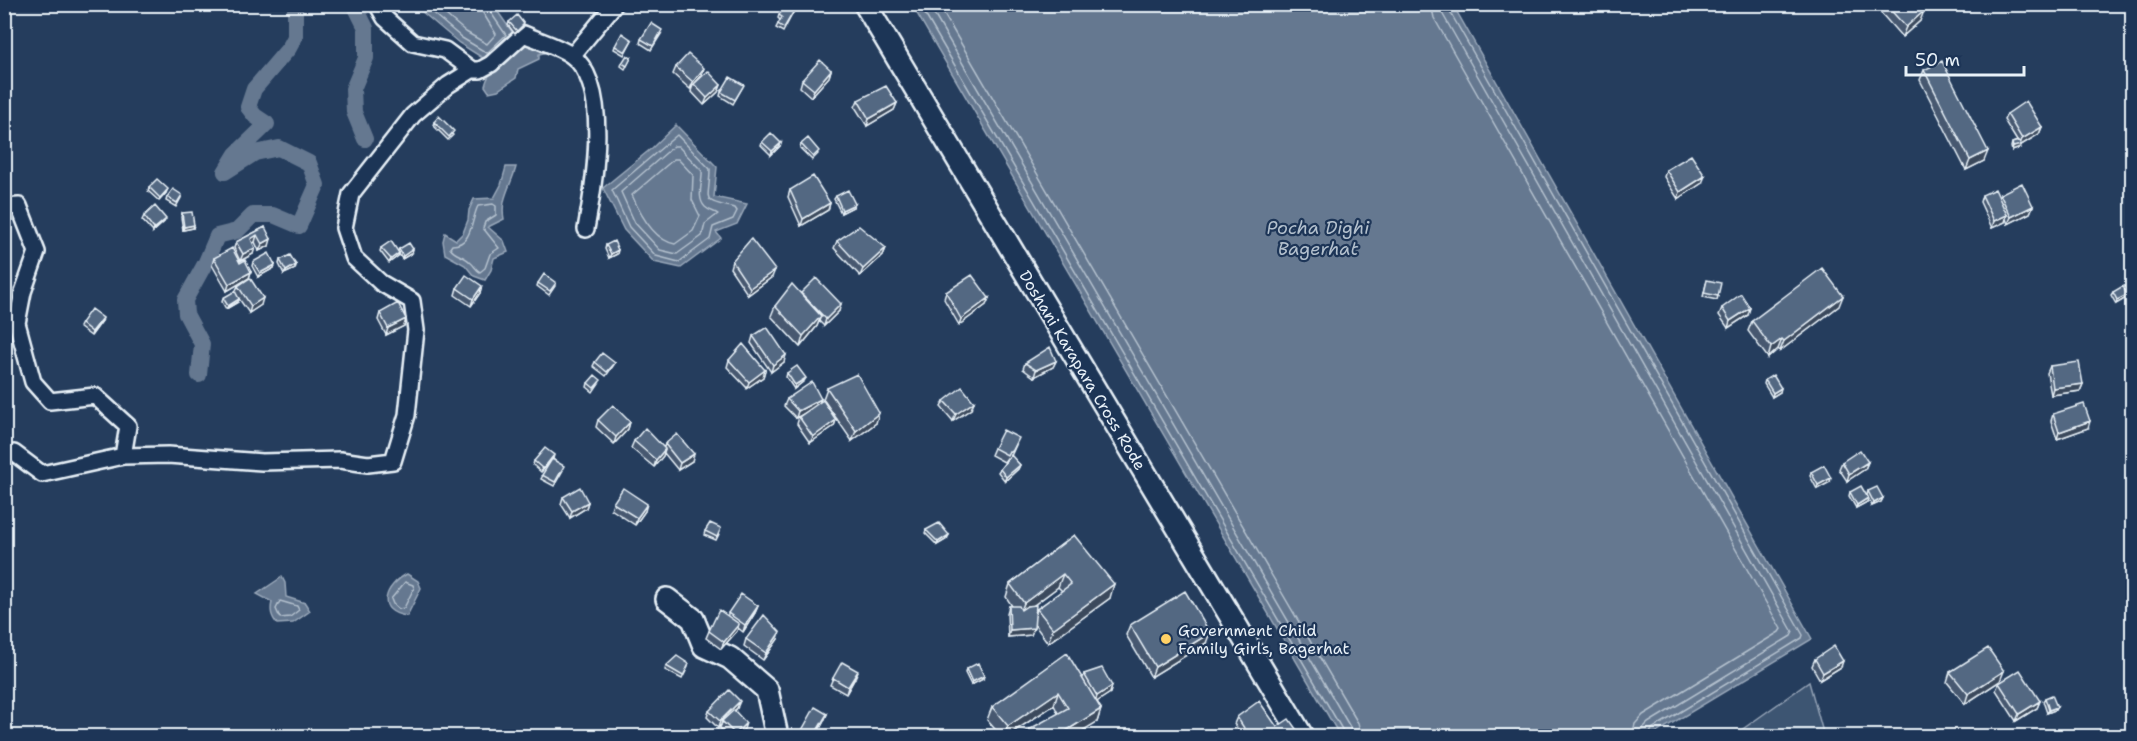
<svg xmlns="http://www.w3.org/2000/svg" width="2137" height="741" viewBox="0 0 2137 741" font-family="'Shantell Sans',sans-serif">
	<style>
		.green { fill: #3e5472; stroke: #93a2b5; stroke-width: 1.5 }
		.water { fill: #657890; stroke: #99a8ba; stroke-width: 1.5 }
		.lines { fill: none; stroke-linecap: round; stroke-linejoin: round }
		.shore { stroke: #b4c1ce; stroke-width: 1.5 }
		.canal { stroke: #657890; stroke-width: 16 }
		.street-casing { stroke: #e8f1f8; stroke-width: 20 }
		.secondary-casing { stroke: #e8f1f8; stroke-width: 26 }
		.street { stroke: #1d3557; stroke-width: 15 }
		.secondary { stroke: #1d3557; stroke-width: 21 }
		.wall { fill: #475970; stroke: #e8f1f8; stroke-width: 1.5; fill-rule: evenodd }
		.shaded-wall { fill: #3a485b; stroke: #e8f1f8; stroke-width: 1.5 }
		.building { fill: #536782; stroke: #e8f1f8; stroke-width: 1.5 }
		.poi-dot { fill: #ffd166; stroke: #1d3557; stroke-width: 2 }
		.labels { text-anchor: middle; stroke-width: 4.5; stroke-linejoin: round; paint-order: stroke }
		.street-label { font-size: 16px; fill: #e8f1f8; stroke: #1d3557 }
		.poi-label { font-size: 16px; fill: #e8f1f8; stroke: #1d3557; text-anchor: start }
		.water-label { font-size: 18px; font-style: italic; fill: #b4c1ce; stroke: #1d3557 }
	</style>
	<rect width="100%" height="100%" fill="#253d5d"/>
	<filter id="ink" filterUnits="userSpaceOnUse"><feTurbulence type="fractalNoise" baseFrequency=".0167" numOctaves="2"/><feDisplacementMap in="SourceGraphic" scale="12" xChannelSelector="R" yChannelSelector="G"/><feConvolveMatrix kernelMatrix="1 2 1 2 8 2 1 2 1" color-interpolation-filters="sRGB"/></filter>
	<g filter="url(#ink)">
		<path class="green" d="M1809 682 1824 736H1733Z"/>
		<path class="water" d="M414 5H493L515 36 489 62 459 43Z
			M912 5H1453L1812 639 1651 736H1340Z
			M526 42 544 53 539 54V59L518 69 516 78 498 90 489 92 485 86C489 66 511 54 526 42Z
			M676 125 717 167 714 197 747 204 737 224 716 232 721 238 681 268 654 262 624 230 603 188 652 148Z
			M506 167H516C511 186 500 199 504 219L488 227 504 241 508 252 494 258 491 270 485 280 474 276 465 265 445 254 443 241 445 233 456 240 463 233 468 220 469 210 474 199 494 198 501 185Z
			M407 574 418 581 421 588 407 616C374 612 385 585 407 574Z
			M282 577 285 583 286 597 305 603 310 611 293 623 277 624C271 616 270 611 272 602L257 594Z"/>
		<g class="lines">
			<path class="shore" d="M422 4 462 38 487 53 506 35 489 10 488 4
				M433 4 466 32 487 44 496 34 483 13 481 4
				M919 4 1343 731 1344 736
				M928 4 1350 727 1352 736
				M938 4 1358 723 1361 736
				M1431 4 1434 18 1781 629 1779 632 1643 715 1635 724 1632 736
				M1440 4 1442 13 1793 632 1791 636 1648 723 1643 728 1641 736
				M1448 4 1449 10 1803 635 1802 638 1652 729 1649 736
				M677 135 710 169C710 201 698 200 735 208L737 211 733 219 713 227 710 239 679 262 656 256 629 227 612 190Z
				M674 146H678L702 171C703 182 696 198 705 207 709 211 714 211 718 214L705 224 702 236 677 254 660 250 635 223 621 192Z
				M674 159H678L693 175 692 200 700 216 693 231 675 244C654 240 640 214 632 195Z
				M493 204 496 206V215L485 222 483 228 499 248 490 254 485 268 480 272C475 269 475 266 470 262 464 255 455 256 450 248L452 245C473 245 471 219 478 206Z
				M405 582 413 585 414 588 404 608 399 609 393 604 391 599Z
				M280 601 297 606 299 610 290 617 280 618 276 609Z"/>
			<path class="canal" d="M354 4 366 28V58L353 89 354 112 365 139
				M199 375 202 344 186 314 185 300 206 262 217 236 237 231 253 215H273L299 226 317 185 309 163 279 148 255 153 225 172 236 154 267 124 255 116 248 107 254 89 289 48 295 37V4"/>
			<g class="street-casing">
				<path id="street" d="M377 4 385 18 413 43 445 50 472 70H480L491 64 524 34C539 41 558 46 571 55 612 84 594 186 586 229
					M572 56 615 4
					M4 207 19 206 37 252 23 292 17 323 33 382 50 401 95 396 128 426 123 456
					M4 455 14 453 42 474 123 456 168 455 262 462 340 460 368 464 393 461 407 415 416 330 412 301 381 283 354 258 344 228 351 194 413 115 448 85 472 70"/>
			</g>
			<g class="secondary-casing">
				<path id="secondary" d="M865 4 1302 736
					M667 599 693 619 704 646 730 658 767 690 777 736"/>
			</g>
			<use href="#street" class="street"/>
			<use href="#secondary" class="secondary"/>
		</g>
		<path class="wall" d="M1873 4H1918L1920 21 1902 37Z
			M794 11 783 32 776 28 780 20 778 18 779 15Z
			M509 22 523 27 515 34 508 25Z
			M661 34 651 50 640 43 641 39Z
			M632 40 624 55 614 49 615 46Z
			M631 58 625 69 621 66 622 63Z
			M676 67 702 75 697 81 721 85 718 92 704 105 691 91 693 85 690 89 673 74Z
			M831 70 829 77 811 97 800 87 802 80Z
			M1924 70 1984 161 1966 170 1920 80Z
			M742 88 733 104 720 96 721 92Z
			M858 100 897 103 894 110 867 126 855 107Z
			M2007 114 2042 127 2039 134 2021 145 2020 148 2012 151 2011 147 2012 143 2017 141 2004 120Z
			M434 122 453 135 448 140 433 125Z
			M762 142 780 146 771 155 761 145Z
			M801 144 818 154 812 160 800 148Z
			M1666 170 1702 183 1678 199 1664 177Z
			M149 187 166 193 159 201 148 191Z
			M790 190 830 203 828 210 801 226 788 197Z
			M2000 194 2033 206 2030 213 2008 224 2006 219 2005 222 1992 228 1980 202 1982 195 1999 197Z
			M836 196 853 207 841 213 834 199Z
			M167 197 181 198 176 207 166 201Z
			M182 213 193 228 183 230 181 217Z
			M144 216 164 222 153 232 142 220Z
			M265 227 269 246 259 251 255 242 253 243V254L240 261 234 248 236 242Z
			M837 241 886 248 883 255 860 276 834 248Z
			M606 245 617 254 609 258 605 249Z
			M381 248 398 251 399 249 412 253 402 259 399 254 398 256 389 263 380 251Z
			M214 258 240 263 251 272 249 278 227 291 212 265Z
			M280 260 296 265 295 269 284 274 279 264Z
			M732 261 772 277 748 295 730 268Z
			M253 262 275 265 274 268 258 277 252 266Z
			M538 283 555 286 549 295 537 286Z
			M1706 284 1718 296 1717 300 1703 297Z
			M238 286 261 305 249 313 235 293 238 302 226 309 222 302 223 298 235 292Z
			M457 288 480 293 471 306 455 295Z
			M946 292 989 298 986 305 959 325 944 299Z
			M2113 292 2126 298 2116 304 2111 295Z
			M801 293 839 311 824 326 819 321 817 326 800 347 771 316 775 306Z
			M1839 306 1780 351 1778 349 1768 358 1748 331 1752 321Z
			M1722 308 1748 315 1728 328 1719 315Z
			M380 313 406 319 404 326 386 335 378 320Z
			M102 321 91 336 79 327 81 323Z
			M753 336 784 362 771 372 751 343Z
			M729 360 765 370 763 377 747 388 727 367Z
			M1056 361 1053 367 1034 377 1023 369 1025 363Z
			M595 362 615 363 613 366 606 376 593 366Z
			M2050 366 2083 384 2080 391 2051 395 2047 373Z
			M787 373 804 381 794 389 786 377Z
			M1765 380 1780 392 1772 397 1764 384Z
			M588 383H599L593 392 587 387Z
			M827 388 876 423 852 441 823 399Z
			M787 399 819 403 836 420 834 426 810 443 797 424 799 417 807 412 796 418 784 406Z
			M944 401 971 409 953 421 941 407Z
			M2053 414 2088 428 2057 439 2051 421Z
			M598 420 630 422 628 429 614 444 596 427Z
			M634 441 664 447 665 444 692 461 678 470 664 453 663 456 654 467 631 448Z
			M1016 445 1011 456 1020 465 1018 469 1005 481 998 472 1000 469 1008 459 1007 458 1004 462 991 455 994 448Z
			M553 459 563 470 554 486 541 479 550 462 541 472 533 465 534 461Z
			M1842 462H1868L1865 469 1847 481 1839 469Z
			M1811 472 1830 482 1817 489 1810 476Z
			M1868 491 1883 498 1881 502 1872 506 1867 495Z
			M1850 492 1867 502 1856 508 1849 496Z
			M563 497 588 502 586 508 570 518 561 504Z
			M613 503 645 511 635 525 611 509Z
			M926 530 947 539 937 545 925 533Z
			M705 531 720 532 716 540 704 535Z
			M1074 535 1110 598 1048 643 1034 624 1031 635 1008 637 1007 613 1009 606H1012L1006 597 1010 584ZM1058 587 1062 591 1037 609 1035 616 1034 605Z
			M758 606 755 613 743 632 738 628 737 631 721 649 706 638 709 631 728 615V613Z
			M1130 625 1206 643 1151 677 1126 635Z
			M746 639H778L763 660 744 646Z
			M1815 659 1841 667 1820 680 1812 666Z
			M666 666 688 667 682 679 665 670Z
			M966 669 983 679 971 685 965 673Z
			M1950 672 2000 681 1965 704 1947 682Z
			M1084 674 1112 686 1110 693 1097 701 1101 709 1097 722 1058 713 1054 705 1007 736H1001L987 720 992 707 1083 678Z
			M833 678H855L846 694 830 685Z
			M1999 683 2040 701 2037 708 2016 721 1996 690Z
			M2045 698 2055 710 2047 713 2043 701Z
			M737 708 735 711 744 729 737 736H728L720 728 721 725 718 728 707 717 709 711Z
			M827 714 824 721 816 736H800L801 732Z
			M1237 717 1301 736H1242L1234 724Z"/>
		<path class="shaded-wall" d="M1924 11 1920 21 1902 37 1906 27Z
			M524 24 523 27 515 34 517 31Z
			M704 68 702 75 690 89 693 82Z
			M831 70 829 77 811 97 814 90Z
			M721 85 718 92 704 105 707 98Z
			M897 103 894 110 867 126 869 119Z
			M2042 127 2039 134 2021 145 2020 148 2012 151 2013 147 2020 145 2022 139Z
			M781 143 780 146 771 155 772 151Z
			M1988 151 1984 161 1966 170 1970 160Z
			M1705 176 1702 183 1678 199 1680 192Z
			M168 189 166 193 159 201 160 198Z
			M830 203 828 210 801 226 803 219Z
			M855 204 853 207 841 213 842 210Z
			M2033 206 2030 213 2008 224 2011 217Z
			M2007 215 2005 222 1992 228 1994 221Z
			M166 219 164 222 153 232 154 229Z
			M194 225 193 228 183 230 184 227Z
			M257 235 255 242 248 246 251 239Z
			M271 239 269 246 259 251 262 244Z
			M255 248 253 254 240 261 243 254Z
			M886 248 883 255 860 276 863 269Z
			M413 249 412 253 402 259 403 256Z
			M618 250 617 254 609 258 611 254Z
			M399 253 398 256 389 263 391 259Z
			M275 265 274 268 258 277 260 273Z
			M296 265 295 269 284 274 286 271Z
			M775 270 772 277 748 295 750 288Z
			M251 272 249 278 227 291 229 284Z
			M482 286 480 293 471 306 473 299Z
			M2127 295 2126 298 2116 304 2117 300Z
			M1843 296 1839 306 1780 351 1784 341Z
			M263 298 261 305 249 313 251 306Z
			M989 298 986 305 959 325 961 319Z
			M239 299 238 302 226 309 228 306Z
			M841 304 839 311 824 326 826 319Z
			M1750 308 1748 315 1728 328 1730 321Z
			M821 316 817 326 800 347 803 336Z
			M103 318 102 321 91 336 92 332Z
			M406 319 404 326 386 335 388 328Z
			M1782 339 1778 349 1768 358 1771 347Z
			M786 355 784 362 771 372 773 365Z
			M1056 361 1053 367 1034 377 1036 370Z
			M765 370 763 377 747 388 749 382Z
			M806 378 804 381 794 389 795 385Z
			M2083 384 2080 391 2051 395 2053 388Z
			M1781 388 1780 392 1772 397 1773 393Z
			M821 399 818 406 796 418 798 411Z
			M974 402 971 409 953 421 956 414Z
			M879 413 876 423 852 441 856 431Z
			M836 420 834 426 810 443 813 437Z
			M2090 421 2088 428 2057 439 2059 432Z
			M630 422 628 429 614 444 616 437Z
			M665 449 663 456 654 467 656 460Z
			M694 454 692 461 678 470 680 463Z
			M554 455 553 459 541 472 543 469Z
			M1868 462 1865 469 1847 481 1849 474Z
			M1020 465 1018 469 1005 481 1006 477Z
			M1831 478 1830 482 1817 489 1818 485Z
			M1868 498 1867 502 1856 508 1857 505Z
			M1883 498 1881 502 1872 506 1874 503Z
			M588 502 586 508 570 518 572 511Z
			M647 504 645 511 635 525 637 518Z
			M949 535 947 539 937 545 938 542Z
			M1063 574 1058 587 1019 616 1024 603Z
			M1114 584 1110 598 1048 643 1053 629Z
			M758 606 755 613 743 632 745 625Z
			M739 624 737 631 721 649 724 642Z
			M1034 628 1031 635 1008 637 1010 630Z
			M780 632 778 639 763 660 766 653Z
			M1210 633 1206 643 1151 677 1155 667Z
			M1843 661 1841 667 1820 680 1823 673Z
			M858 671 855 678 846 694 848 687Z
			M2004 671 2000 681 1965 704 1968 694Z
			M984 676 983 679 971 685 972 682Z
			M1112 686 1110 693 1095 703 1097 696Z
			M1058 692 1054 705 1007 736H1004L1008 726Z
			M740 701 737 708 723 723 722 721 721 725 718 728 720 721Z
			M2040 701 2037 708 2016 721 2019 714Z
			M2057 707 2055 710 2047 713 2049 710Z
			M1101 709 1097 722 1074 736H1058Z
			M827 714 824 721 816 736H814Z
			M746 723 744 729 737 736H734L735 734Z"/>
		<path class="building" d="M1885 4H1918L1924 11 1906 27Z
			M785 6 794 11 784 28 778 24 782 17 779 15Z
			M517 15 524 24 517 31 509 22Z
			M651 23 662 30 653 46 641 39Z
			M622 33 632 40 625 52 615 46Z
			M688 54 704 68 693 82 676 67Z
			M627 55 631 58 627 66 622 63Z
			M820 60 831 70 814 90 802 80Z
			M1942 61 1988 151 1970 160 1924 70Z
			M708 71 721 85 707 98 694 84Z
			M730 77 744 85 735 100 721 92Z
			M886 86 897 103 869 119 858 100Z
			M2026 101 2042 127 2022 139 2007 114Z
			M439 116 454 131 449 137 434 122Z
			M771 133 781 143 772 151 762 142Z
			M808 138 819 151 813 157 801 144Z
			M2019 141 2021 145 2013 147 2012 143Z
			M1691 155 1705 176 1680 192 1666 170Z
			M813 176 830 203 803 219 790 190Z
			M157 179 168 189 160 198 149 187Z
			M2022 183 2033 206 2011 217 2000 194Z
			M173 189 182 195 177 203 167 197Z
			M1995 189 2007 215 1994 221 1982 195Z
			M848 190 855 204 842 210 836 196Z
			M155 206 166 219 154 229 144 216Z
			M192 212 194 225 184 227 182 213Z
			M859 226 886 248 863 269 837 241Z
			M265 227 271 239 262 244 257 235 251 239 255 248 243 254 236 242Z
			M751 239 775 270 750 288 732 261Z
			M391 241 399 253 391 259 381 248Z
			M614 241 618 250 611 254 606 245Z
			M409 243 413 249 403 256 399 249Z
			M232 248 240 263 245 260 251 272 229 284 214 258Z
			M269 253 275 265 260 273 253 262Z
			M290 255 296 265 286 271 280 260Z
			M1822 268 1843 296 1784 341 1782 339 1771 347 1752 321Z
			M544 274 556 283 550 291 538 283Z
			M466 275 482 286 473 299 457 288Z
			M972 275 989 298 961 319 946 292Z
			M250 278 263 298 251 306 238 286Z
			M816 278 841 304 826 319 801 293Z
			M1707 280 1721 283 1718 296 1704 293Z
			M792 284 821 316 803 336 775 306Z
			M2123 286 2127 295 2117 300 2113 292Z
			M235 291 239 299 228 306 223 298Z
			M1741 294 1750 308 1730 321 1722 308Z
			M398 303 406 319 388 328 380 313Z
			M91 309 103 318 92 332 81 323Z
			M5 319 10 323 6 329 4 328Z
			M767 327 786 355 773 365 753 336Z
			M743 344 765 370 749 382 729 360Z
			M1050 347 1056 361 1036 370 1025 363Z
			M602 353 615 363 607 372 595 362Z
			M2079 362 2083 384 2053 388 2050 366Z
			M797 366 806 378 795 385 787 373Z
			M857 374 879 413 856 431 827 388Z
			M595 375 601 380 594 388 588 383Z
			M1773 375 1781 388 1773 393 1765 380Z
			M812 382 821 399 798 411 787 399Z
			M962 387 974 402 956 414 944 401Z
			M823 400 836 420 813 437 799 417Z
			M2084 404 2090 421 2059 432 2053 414Z
			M613 405 630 422 616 437 598 420Z
			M645 428 665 449 656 460 634 441Z
			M1003 430 1019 438 1012 452 1009 451 1007 455 994 448Z
			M677 434 694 454 680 463 665 444Z
			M545 448 554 455 543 469 534 461Z
			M1860 450 1868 462 1849 474 1842 462Z
			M1011 455 1020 465 1006 477 1000 469Z
			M552 459 564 466 555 482 542 475Z
			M1824 465 1831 478 1818 485 1811 472Z
			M1861 486 1868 498 1857 505 1850 492Z
			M580 487 588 502 572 511 563 497Z
			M1877 487 1883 498 1874 503 1868 491Z
			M623 488 647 504 637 518 613 503Z
			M710 523 721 528 717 537 705 531Z
			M939 523 949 535 938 542 926 530Z
			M1074 535 1114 584 1053 629 1037 609 1071 584 1063 574 1024 603 1010 584Z
			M1185 591 1210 633 1155 667 1130 625Z
			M741 594 758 606 745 625 728 613Z
			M1036 605 1034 628 1010 630 1009 606H1019L1021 610 1027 606Z
			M719 610 739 624 724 642 709 631Z
			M764 615 780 632 766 653 746 639Z
			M1834 646 1843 661 1823 673 1815 659Z
			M1988 648 2004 671 1968 694 1950 672Z
			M1067 653 1101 709 1058 736H1017L1068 708 1058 692 1008 726 992 707Z
			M677 656 689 664 683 676 666 666Z
			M842 662 858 671 848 687 833 678Z
			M978 663 984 676 972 682 966 669Z
			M1102 668 1112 686 1097 696 1084 674Z
			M2020 670 2040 701 2019 714 1999 683Z
			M729 690 740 701 720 721 709 711Z
			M2052 695 2057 707 2049 710 2045 698Z
			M1259 701 1277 727 1289 719 1301 736H1249L1237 717Z
			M815 707 827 714 814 736H809L801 732Z
			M734 710 746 723 735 734 722 721Z"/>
	</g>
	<circle class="poi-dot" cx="1166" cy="639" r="6"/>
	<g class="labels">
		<g class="street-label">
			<text transform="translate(1083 370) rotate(59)" y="6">Doshani Karapara Cross Rode</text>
		</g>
		<g class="poi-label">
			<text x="1178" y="636">Government Child<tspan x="1178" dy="18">Family Girls, Bagerhat</tspan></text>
		</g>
		<g class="water-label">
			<text x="1318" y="234">Pocha Dighi<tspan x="1318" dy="21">Bagerhat</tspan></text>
		</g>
	</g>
	<rect width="2137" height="741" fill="none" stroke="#1d3557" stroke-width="24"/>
	<rect x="12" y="12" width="2113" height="717" fill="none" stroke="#e8f1f8" stroke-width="2" filter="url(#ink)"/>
	<path d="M1906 66v9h118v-9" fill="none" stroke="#e8f1f8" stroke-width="3"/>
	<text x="1915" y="66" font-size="18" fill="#e8f1f8" stroke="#1d3557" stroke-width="4.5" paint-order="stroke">50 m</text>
</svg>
